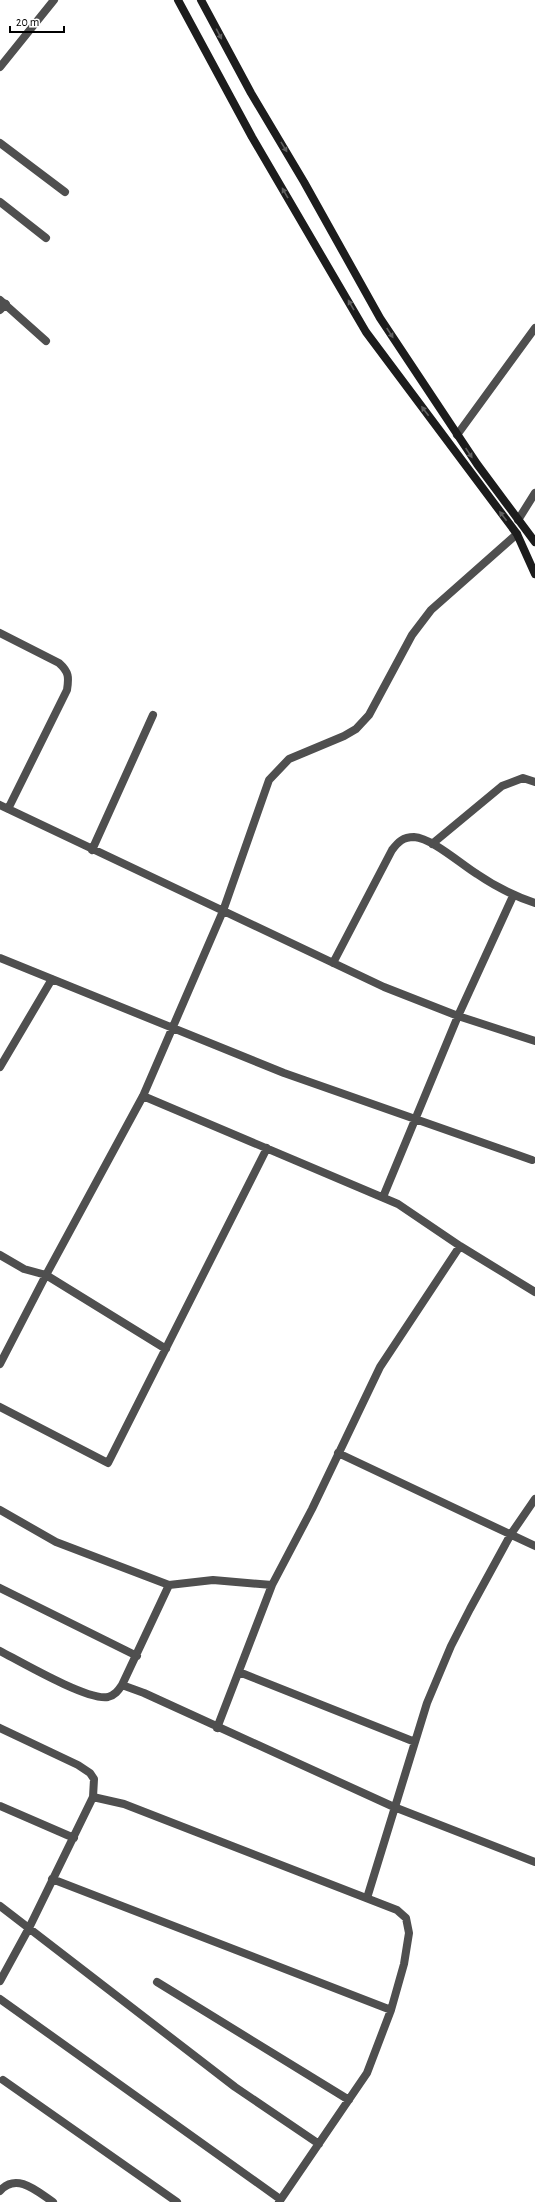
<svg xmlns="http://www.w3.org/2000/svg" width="535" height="2202" viewBox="0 0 535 2202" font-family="'Alegreya Sans',sans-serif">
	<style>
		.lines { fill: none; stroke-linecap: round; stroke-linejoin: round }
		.minor { stroke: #4f4f4f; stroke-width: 8 }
		.secondary { stroke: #1c1c1c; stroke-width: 8 }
		.oneway { fill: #606060 }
	</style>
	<rect width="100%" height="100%" fill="#fff"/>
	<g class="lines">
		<path class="minor" d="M0 67 54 0
			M0 143 65 192
			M0 202 46 238
			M0 300 46 341
			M0 310 6 304
			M457 435 535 328
			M518 520 535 493
			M0 633 59 663C69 672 69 677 67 690L8 809
			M0 805 384 987 458 1016 535 1041
			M432 844 502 786 523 778 535 782
			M92 850 153 715
			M0 958 284 1073 532 1160
			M333 963 392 850C398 842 403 837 414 837 432 838 462 865 477 874 496 887 514 896 535 903
			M0 1067 52 979
			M143 1096 398 1204 460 1246 380 1367 312 1509 272 1585 217 1728
			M383 1197 458 1016 513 896
			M460 1246 535 1292
			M0 1255 24 1269 46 1275 166 1349
			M0 1364 46 1275 143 1096 223 911 269 780 289 759 344 736 356 729 369 715 412 635 431 610 517 534
			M0 1407 108 1463 267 1148
			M338 1453 535 1546
			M0 1510 56 1542 169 1585 213 1580 272 1585
			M0 1588 137 1656
			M0 1651C21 1662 88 1701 108 1697 115 1695 118 1691 122 1685L169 1585
			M239 1672 415 1742
			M122 1685 144 1693 394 1807 535 1862
			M0 1728 78 1765 90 1773 94 1779 93 1797 29 1928 0 1981
			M93 1797 124 1804 397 1910 406 1918 409 1933 404 1964 391 2010 367 2073 279 2202
			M0 1806 74 1838
			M52 1879 391 2010
			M367 1898 427 1703 451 1646 470 1609 511 1534 535 1499
			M0 1906 235 2087 319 2144
			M157 1982 349 2100
			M0 1999 280 2199
			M3 2080 177 2202
			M0 2191C16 2172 37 2191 53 2202"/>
		<path class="secondary" d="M178 0 252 137 366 332 517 534 535 574
			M201 0 251 93 304 182 380 318 477 464 535 542"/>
	</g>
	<defs><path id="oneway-solid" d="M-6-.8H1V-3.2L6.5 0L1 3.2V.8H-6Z"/></defs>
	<g class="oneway">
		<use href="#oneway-solid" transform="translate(219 34) rotate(62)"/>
		<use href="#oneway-solid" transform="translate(284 147) rotate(59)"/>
		<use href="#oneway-solid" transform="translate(285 193) rotate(-120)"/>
		<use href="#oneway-solid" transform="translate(351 305) rotate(-120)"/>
		<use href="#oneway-solid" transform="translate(390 333) rotate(57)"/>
		<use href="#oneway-solid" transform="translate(425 411) rotate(-127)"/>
		<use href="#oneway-solid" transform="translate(469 453) rotate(56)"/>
		<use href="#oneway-solid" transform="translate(503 516) rotate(-127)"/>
	</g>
	<path d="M10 26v6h54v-6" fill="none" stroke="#000000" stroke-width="2"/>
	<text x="16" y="26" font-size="12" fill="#000000" stroke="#ffffff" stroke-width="3" paint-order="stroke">20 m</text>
</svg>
